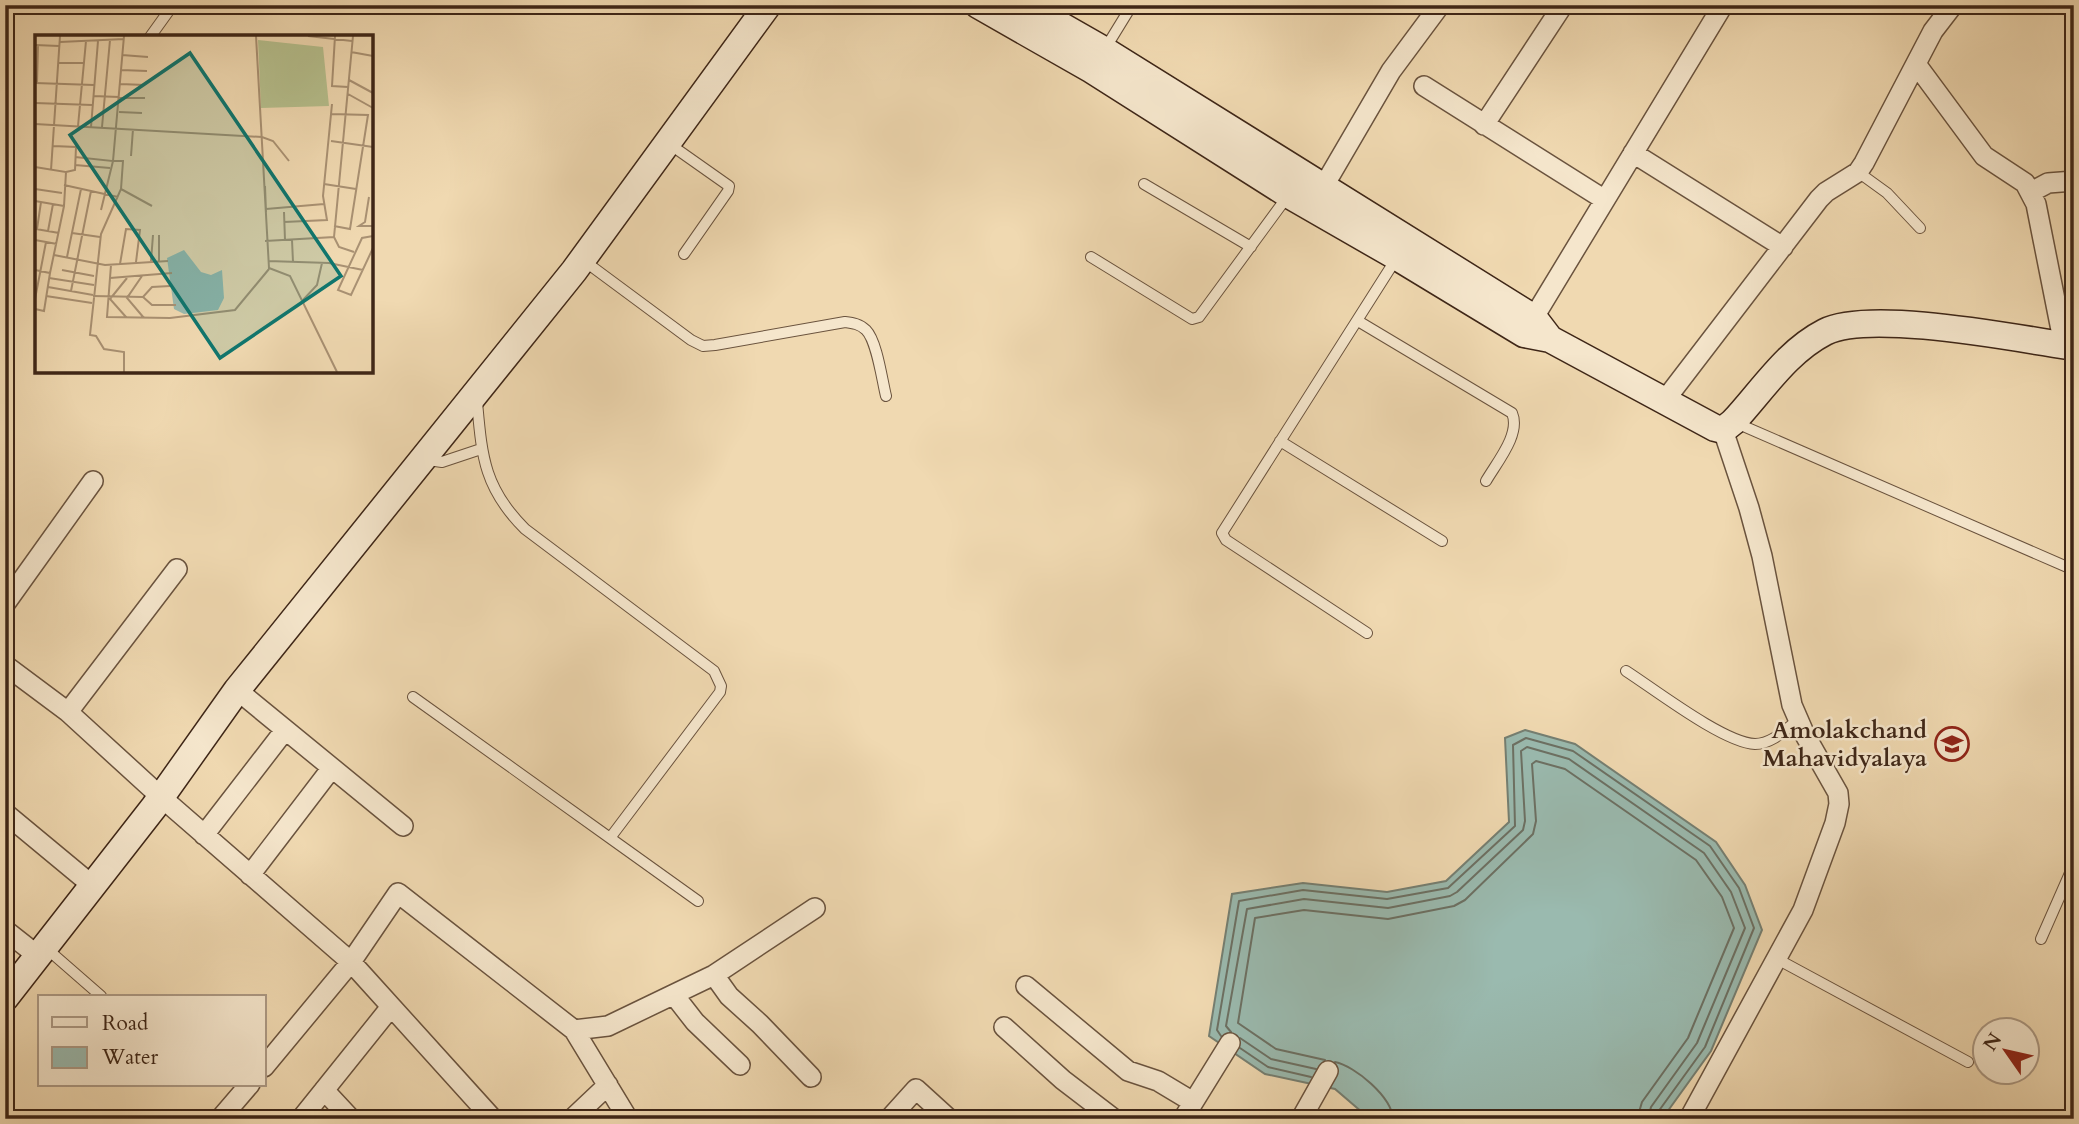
<svg xmlns="http://www.w3.org/2000/svg" width="2079" height="1124" viewBox="0 0 2079 1124" font-family="Cardo,serif">
	<style>
		.water { fill: #9abaaf; stroke: #757f72; stroke-width: 2 }
		.lines { fill: none; stroke-linecap: round; stroke-linejoin: round }
		.shore { stroke: #6c7063; stroke-width: 2 }
		.lane-casing { stroke: #6a533e; stroke-width: 12 }
		.street-casing { stroke: #6a533e; stroke-width: 22 }
		.secondary-casing { stroke: #3e2617; stroke-width: 29 }
		.lane { stroke: #f5e6cc; stroke-width: 10 }
		.street { stroke: #f5e6cc; stroke-width: 19 }
		.secondary { stroke: #f5e6cc; stroke-width: 26 }
		.labels { text-anchor: middle; stroke-width: 5; stroke-linejoin: round; paint-order: stroke }
		.poi-label { font-size: 24px; font-weight: bold; fill: #3e2617; stroke: #f5e6cc; text-anchor: end }
		.inset-road { fill: none; stroke: #a99173; stroke-width: 2 }
		.view { fill: #0f766e; fill-opacity: 0.15; stroke: #0f766e; stroke-width: 3.5 }
		.inset-edge { fill: none; stroke: #3e2617; stroke-width: 3.5 }
	</style>
	<rect width="100%" height="100%" fill="#f0d9b1"/>
	<filter id="stains"><feTurbulence type="fractalNoise" baseFrequency=".00286" numOctaves="4"/><feColorMatrix values="0 0 0 0 .2 0 0 0 0 .09 0 0 0 0 .02 0 0 0 .5 -.17"/></filter>
	<radialGradient id="worn" r=".72"><stop offset=".6" stop-color="#630" stop-opacity="0"/><stop offset="1" stop-color="#630" stop-opacity=".3"/></radialGradient>
	<path class="water" d="M1525 730 1575 744 1716 842 1745 885 1762 930 1711 1051 1662 1119H1370L1335 1089 1265 1074 1209 1036 1232 894 1303 883 1387 892 1446 881 1509 822 1505 738Z"/>
	<g class="lines">
		<path class="shore" d="M1231 1032 1226 1026 1247 909 1304 899 1388 908 1450 896 1457 892 1523 830 1525 821 1521 751 1527 747 1569 759 1704 853 1731 892 1745 928 1697 1043 1651 1107 1648 1119
			M1221 1036 1217 1030 1239 901 1303 890 1387 899 1448 888 1515 826 1513 745 1526 738 1573 751 1710 846 1739 888 1754 928 1705 1047 1658 1112 1657 1119
			M1240 1038 1271 1059 1316 1069
			M1240 1048 1268 1067 1311 1077
			M1325 1060 1276 1049 1238 1023 1255 918 1304 910 1388 919 1454 906 1465 900 1533 834 1536 821 1532 764 1536 761 1565 769 1696 860 1722 897 1734 928 1688 1038 1642 1102 1637 1119
			M1335 1062C1355 1066 1392 1097 1393 1119"/>
		<g class="lane-casing">
			<path id="lane" d="M150 37 173 5
				M1105 49 1132 5
				M668 143 729 186 728 191 684 254
				M1858 172 1887 193 1920 228
				M1144 184 1251 247
				M1091 257 1192 319 1199 317 1287 197
				M583 260 691 340 703 346 715 345 845 322C853 323 860 324 866 330 877 341 882 380 886 396
				M1358 321 1512 413C1521 434 1497 462 1486 481
				M1734 422 2074 570
				M1280 441 1442 541
				M428 460 442 462 481 449
				M1367 633 1226 540 1222 533 1396 259
				M1626 671C1654 689 1724 743 1755 744 1772 744 1786 729 1798 720
				M413 697 610 838 720 692 721 686 714 671 525 529C484 488 482 457 477 402
				M610 838 698 901
				M2041 939 2074 864
				M46 948 101 996
				M1777 959 1968 1062"/>
		</g>
		<g class="street-casing">
			<path id="street" d="M1916 64 1984 156 2025 183 2036 204 2064 345
				M1424 86 1605 200
				M1484 125 1563 5
				M1633 153 1783 247
				M2031 192 2048 183 2074 181
				M1318 196 1391 71 1440 5
				M1528 327 1723 5
				M1665 400 1819 199 1826 192 1858 172 1864 163 1933 31 1953 5
				M5 604 93 481
				M5 665 68 712 161 797 351 962 398 893 574 1030 628 1119
				M237 690 403 826
				M68 712 177 569
				M5 813 93 886
				M204 835 285 730
				M250 875 331 769
				M5 930 38 956
				M714 975 729 996 760 1024 811 1077
				M1026 986 1128 1071 1158 1081 1193 1102
				M674 995 695 1022 740 1065
				M1004 1027 1063 1080 1114 1119
				M574 1030 608 1026 714 975 815 908
				M264 1067 351 962 493 1119
				M324 1090 351 1119
				M220 1119 250 1084
				M301 1119 390 1008
				M572 1119 608 1085
				M889 1119 916 1089 949 1119
				M1183 1119 1230 1043
				M1301 1119 1328 1071
				M1689 1119 1803 910 1835 823 1839 804 1838 793 1805 735 1792 705 1762 556 1749 508 1723 430"/>
		</g>
		<g class="secondary-casing">
			<path id="secondary" d="M978 5 1092 70 1289 195 1397 257 1524 334 1550 339 1715 428 1723 430 1733 422C1762 391 1786 352 1825 332 1870 309 2020 339 2074 347
				M1025 5 1104 50 1534 318 1550 339
				M5 998 154 807 237 690 574 271 768 5"/>
		</g>
		<use href="#lane" class="lane"/>
		<use href="#street" class="street"/>
		<use href="#secondary" class="secondary"/>
	</g>
	<defs>
		<g id="university-ring" transform="scale(1.75)"><circle r="9.5" fill="#f5e6cc" stroke="#8f2418" stroke-width="1.5"/><path d="M0-5L7-2L0 1L-7-2ZM-4 1L0 2.5L4 1V4Q0 6-4 4Z" fill="#8f2418"/></g>
	</defs>
	<g fill-rule="evenodd">
		<use href="#university-ring" x="1952" y="744"/>
	</g>
	<g class="labels">
		<g class="poi-label">
			<text x="1927" y="738">Amolakchand<tspan x="1927" dy="28">Mahavidyalaya</tspan></text>
		</g>
	</g>
	<g transform="translate(35 35)">
		<rect width="338" height="338" fill="#f0d9b1"/>
		<path d="M223 5 288 12 294 71 226 73Z" fill="#b6c08e"/>
		<path d="M149 215 166 237 176 240 187 235 189 263 183 275 149 279 139 274 132 223Z" fill="#9abaaf"/>
		<path class="inset-road" d="M221 1 234 233 255 241 302 337M273 1 317 6M300 1 297 51 313 52M25 7 89 4M0 10 24 11M316 17 338 21M87 20 113 22M23 28H49M86 35 112 36M314 45 338 58M0 48 59 50M2 48 3 10M85 49 110 50M313 59 338 73M58 61 110 63M0 68 57 70M84 77 107 78M296 79 333 80 315 194 299 191M0 89 227 102 238 106 254 126M43 91 51 6M56 92 63 6M67 92 75 5M296 106 338 112M18 111 41 112 40 135 31 137M96 121 98 94M40 122 78 126 66 175M40 130 75 133M0 132 31 137 29 171 15 238 0 235M16 135 25 1M289 149 321 154M29 150 83 162M230 151 231 177M0 154 27 158M86 154 117 171M334 162 330 187 324 191H338M0 166 29 171M231 174 289 169M249 177 250 205M249 187 292 185 288 161 297 69M1 194 24 198M2 194 6 167M13 196 18 169M37 198 65 202M338 201 327 203 303 255 316 260 338 213M299 202 304 212 319 217M0 205 22 209M257 205 258 227M230 206 299 202 318 1M19 220 70 230 133 226M32 222 46 154M116 226 118 200M124 226V200M233 226 294 228 328 235M85 229 91 194 105 195 101 227M76 230 72 282 135 283 200 275 234 234M27 235 59 241M107 241 92 263 109 283M14 243 59 250M75 243 137 238M13 252 58 260M36 256 56 156M11 261 57 268M58 261 108 262 117 252 135 251M108 262 117 270H141M0 264 11 207M268 265 282 250 287 228M0 274 9 276 15 238M91 282 75 264 92 243M89 337V317L69 314 61 301 55 300 66 199 86 154 88 126H78L89 1"/>
		<path class="view" d="M155 18 306 241 185 323 35 100Z"/>
		<rect width="338" height="338" class="inset-edge"/>
	</g>
	<rect width="2079" height="1124" fill="none" stroke="#f0d9b1" stroke-width="28"/>
	<rect x="7" y="7" width="2065" height="1110" fill="none" stroke="#3e2617" stroke-width="3.5"/>
	<rect x="14" y="14" width="2051" height="1096" fill="none" stroke="#3e2617" stroke-width="2"/>
	<rect x="38" y="995" width="228" height="91" fill="#f5e6cc" stroke="#ac9984" stroke-width="2"/>
	<rect x="52" y="1017" width="35" height="10" fill="#f5e6cc" stroke="#ac9984" stroke-width="2"/>
	<text x="102" y="1030" font-size="21" fill="#3e2617">Road</text>
	<rect x="52" y="1047" width="35" height="21" fill="#9abaaf" stroke="#ac9984" stroke-width="2"/>
	<text x="102" y="1064" font-size="21" fill="#3e2617">Water</text>
	<g transform="translate(2006 1051) rotate(304)"><circle r="33" fill="#f5e6cc" stroke="#ac9984" stroke-width="2"/>
	<path d="M0-5L12 26L0 18L-12 26Z" fill="#8f2418"/>
	<text y="-10" font-size="19" font-weight="bold" text-anchor="middle" fill="#3e2617">N</text>
	</g>
	<rect width="100%" height="100%" filter="url(#stains)"/>
	<rect width="100%" height="100%" fill="url(#worn)"/>
</svg>
